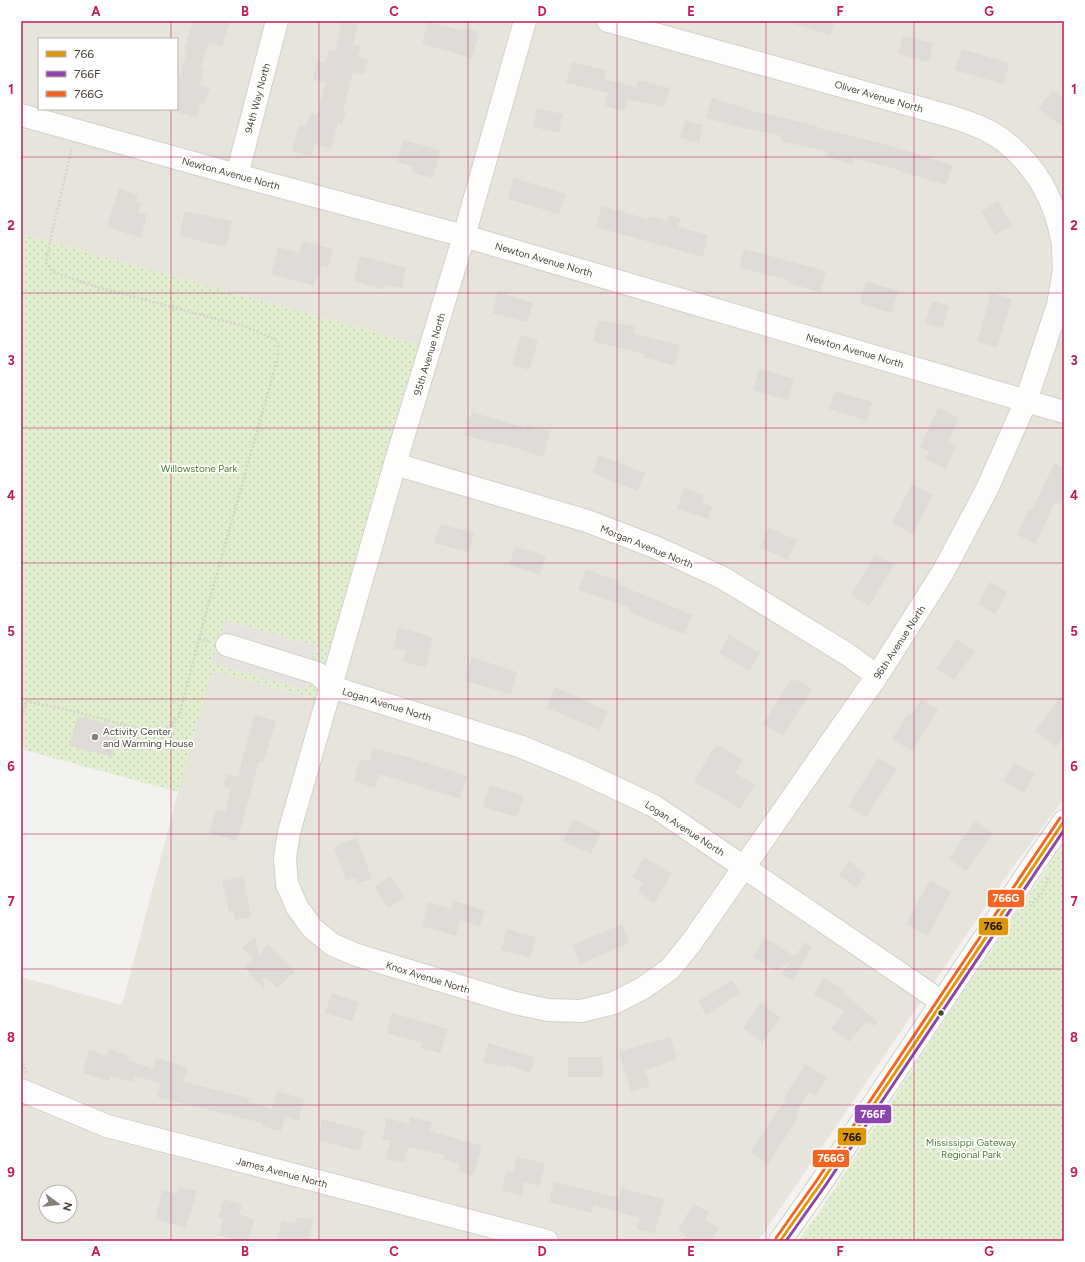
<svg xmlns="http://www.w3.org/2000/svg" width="1085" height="1262" viewBox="0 0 1085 1262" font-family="Figtree,sans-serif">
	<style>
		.residential { fill: #e7e4dc; fill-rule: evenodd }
		.park { fill: url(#park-dots) }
		.parking { fill: #e6e3df }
		.building { fill: #dedbd6 }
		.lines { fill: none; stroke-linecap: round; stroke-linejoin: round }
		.minor-casing { stroke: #d2d0cb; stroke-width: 24 }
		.path { stroke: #d3d2cc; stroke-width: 2.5; stroke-dasharray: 2 2; stroke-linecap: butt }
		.minor { stroke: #fdfdfc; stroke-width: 22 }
		.bus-1-casing { stroke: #fff; stroke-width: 6 }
		.bus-2-casing { stroke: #fff; stroke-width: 6 }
		.bus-3-casing { stroke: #fff; stroke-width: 6 }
		.bus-1 { stroke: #dd9709; stroke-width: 3 }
		.bus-2 { stroke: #8e44ad; stroke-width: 3 }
		.bus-3 { stroke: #f26522; stroke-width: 3 }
		.grid { fill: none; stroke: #c2185b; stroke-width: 1; stroke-opacity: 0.55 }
		.poi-dot { fill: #868178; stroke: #fff; stroke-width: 1.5 }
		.bus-dot { fill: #4b4439; stroke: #fff; stroke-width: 1.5 }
		.labels { text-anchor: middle; stroke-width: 3.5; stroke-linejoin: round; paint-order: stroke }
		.street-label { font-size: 10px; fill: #4b4439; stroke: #fff }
		.park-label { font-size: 10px; fill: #4a7f2a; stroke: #fff }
		.poi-label { font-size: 10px; fill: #4b4439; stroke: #fff; text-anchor: start }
		.line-badge { stroke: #fff; stroke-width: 1.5 }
		.badge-label { font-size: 11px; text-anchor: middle; font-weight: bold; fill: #fff }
		.pale-badge-label { font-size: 11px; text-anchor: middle; font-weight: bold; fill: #111 }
		.neatline { fill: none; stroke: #c2185b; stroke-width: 1.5 }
		.grid-label { font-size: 13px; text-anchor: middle; font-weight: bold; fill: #c2185b }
	</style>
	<defs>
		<pattern id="park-dots" width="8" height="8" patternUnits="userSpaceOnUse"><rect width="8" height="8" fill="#e1eecf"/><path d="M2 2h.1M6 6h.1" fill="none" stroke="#c3cdb2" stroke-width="1.8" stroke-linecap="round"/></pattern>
	</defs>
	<rect width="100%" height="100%" fill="#f4f2ee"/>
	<path class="residential" d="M21 21H1064V799L1012 868 758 1241H21V977L122 1005 178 792 212 670 316 699 420 345 21 234ZM39 39H177V109H39ZM46 1192H70V1216H46Z"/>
	<path class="park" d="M21 234 420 345 317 699 212 670 178 792 21 749Z
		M1064 843V1241H798L820 1211 948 1015Z"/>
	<path class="parking" d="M225 620 317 646 305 690 211 663Z"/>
	<path class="building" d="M193 21H230L222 47 209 42 201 67 204 68 200 85 210 88 205 104 201 103 197 118 177 112V86L187 51 184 50Z
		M341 21H358L353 44 361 46 358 57 368 60 364 74 353 72 343 111H346L342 124 338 123 331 149 314 144 311 156 292 151 299 125 306 127 310 113 317 115 326 83 313 80 317 61 325 63 329 49 335 51Z
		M794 21H835L830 35 794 24Z
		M428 22 463 31V28L479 32 472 58 422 44Z
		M903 36 933 43 929 62 898 54Z
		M962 49 1009 63 1004 84 955 70Z
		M572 62 606 70 604 79 636 87 638 80 670 88 664 107 628 99 624 111 605 106 608 93 566 83Z
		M1053 91 1064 99V128L1038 108Z
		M712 98 757 112 780 117 819 127 818 128 887 145 953 165 946 185 899 171V170L854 158 852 164 827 157 828 152 781 141 782 136 739 127 706 118Z
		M537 108 563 114 559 133 533 127Z
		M685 120 703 125 699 143 680 138Z
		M403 140 440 150 433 178 411 172 413 166 397 162Z
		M514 178 566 194 559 214 508 199Z
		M119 188 138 195 136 202 141 203 138 212 147 214 141 238 107 227Z
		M998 201 1012 225 996 235 981 212Z
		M602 206 648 219 649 216 667 221 669 215 681 218 678 227 708 235 703 257 596 227Z
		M185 211 232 221 226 247 179 236Z
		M303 241 333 249 328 268 322 266 319 277 316 276 314 286 271 274 278 247 299 253Z
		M744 249 826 271 820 292 788 283 789 280 739 268Z
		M360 256 406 268 402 288 385 285 384 289 354 281Z
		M866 281 898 291 892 313 860 304Z
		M498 292 533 303 527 322 492 313Z
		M991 293 1012 299 997 347 977 342Z
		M932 301 949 306 943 328 925 323Z
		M599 320 635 326 633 333 680 345 675 366 644 357 645 354 593 341Z
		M521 335 538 341 529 370 512 365Z
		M759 369 794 379 788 400 753 390Z
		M835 391 872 402 867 421 829 409Z
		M938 408 959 418 948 442 956 445 946 469 925 459 929 452 920 447Z
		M472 412 526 428 527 425 550 432 543 457 500 443V445L464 435Z
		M599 455 645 473 637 491 592 473Z
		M1054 463 1064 468V496L1060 505 1055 502 1036 544 1017 535 1029 509 1032 511Z
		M912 484 933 495 913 534 892 523Z
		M684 488 705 495 702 503 712 506 709 519 677 509Z
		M440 524 474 533 469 552 434 543Z
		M769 528 797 540 788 560 760 547Z
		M515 546 546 556 540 575 509 565Z
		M875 555 894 565 869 606 851 595Z
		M586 569 620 582 619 585 693 615 684 634 629 612 630 607 578 590Z
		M990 582 1007 592 995 614 978 604Z
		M398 627 433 637 426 667 403 662 406 651 393 648Z
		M729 635 760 653 750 671 719 653Z
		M957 639 975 651 954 680 936 669Z
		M472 657 517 672 511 694 465 681Z
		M791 679 802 682 812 689 783 736 763 724Z
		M555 687 585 700V701L608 711 600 730 547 708Z
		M1064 692V736L1056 747 1035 731Z
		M921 699 938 710 912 751 892 739 908 713 910 715Z
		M254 715 276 721 263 763 259 762 237 841 209 833 216 810 225 812 231 789 223 786 227 774 238 777Z
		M78 716 121 728 112 757 69 746Z
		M716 744 743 760 735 773 755 785 740 809 694 781Z
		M373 748 412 758 467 776 460 799 379 774 375 788 354 781 360 759 370 761Z
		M878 758 897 769 866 817 848 806Z
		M1014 762 1035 774 1024 793 1003 781Z
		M490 785 524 796 517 817 483 807Z
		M573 819 601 832 591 854 563 841Z
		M975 821 993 833 966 871 949 859Z
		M357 838 372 879 358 883 356 878 346 881 334 847Z
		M644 857 672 874 654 903 638 892 643 883 632 877Z
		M849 861 866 874 856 888 839 875Z
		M243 876 251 917 235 920 233 911 229 912 222 881Z
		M390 876 405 897 389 908 374 887Z
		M930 880 951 892 928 936 906 924Z
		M454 901 485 910 480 926 460 920 456 936 422 926 428 902 450 909Z
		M622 924 629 943 580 964 572 945Z
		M507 929 536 937 530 958 501 950Z
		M255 936 259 956 267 944 295 972 277 988 266 977 263 979 265 990 244 967 253 959 242 948Z
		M765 938 795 956 805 942 812 947 793 981 782 974 791 961 776 971 753 957Z
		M823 978 845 990 843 993 878 1022 875 1026 866 1022 849 1042 831 1028 845 1011 814 995Z
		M732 980 740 993 706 1015 698 1001Z
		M332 993 359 1002 352 1021 325 1013Z
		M761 1003 781 1018 762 1042 743 1028Z
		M392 1013 448 1029 440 1053 421 1048 423 1043 387 1033Z
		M670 1037 677 1059 645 1070 650 1086 631 1092 619 1052Z
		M488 1043 535 1057 530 1073 507 1065 506 1068 483 1062Z
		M109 1049 129 1056 128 1060 153 1069 156 1058 188 1068 183 1082 249 1098 248 1102 272 1109 277 1091 304 1099 299 1121 285 1117 281 1131 262 1126V1123L157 1097 161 1083 134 1076 133 1082 110 1076 109 1081 83 1073 89 1050 106 1056Z
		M568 1057H603V1077H568Z
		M805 1064 827 1078 816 1096 809 1092 795 1116 798 1118 768 1164 750 1152 786 1098 784 1097Z
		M410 1117 432 1122 430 1131 482 1146 473 1176 458 1171 460 1164 443 1159 445 1155 408 1147 405 1162 385 1159 391 1141 382 1139 387 1118 409 1124Z
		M322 1119 365 1130 360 1151 318 1140Z
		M517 1157 545 1163 539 1186 524 1182 522 1196 502 1190 506 1171 513 1173Z
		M554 1182 619 1198 622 1188 664 1199 655 1233 637 1229 640 1218 594 1205 592 1213 549 1202Z
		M179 1187 197 1191 186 1228 155 1219 163 1190 177 1194Z
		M224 1199 242 1205 239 1214 254 1220 248 1241H238L219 1235 223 1218 218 1217Z
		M693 1204 709 1212 705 1220 719 1228 712 1241H683L686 1235 678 1230Z
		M297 1217 313 1220 308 1241H277L282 1221 295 1224Z"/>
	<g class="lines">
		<g class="minor-casing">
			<path id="minor" d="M525 21 464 236 395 464 289 832 285 858 287 884 297 907 312 928 333 945 357 955 515 1003 548 1010 581 1011 614 1003 643 988 670 969 691 943 744 867 877 676 943 572 987 489 1026 401 1058 305 1064 271
				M608 21 949 116C968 122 989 129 1004 141 1037 167 1054 199 1062 239 1064 249 1063 259 1064 269
				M21 115 237 175 464 236 1064 412
				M237 175 277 21
				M395 464 587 521 655 547 723 578 847 654 877 676
				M227 645 317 673 332 687 522 747 582 772 654 806 942 1002
				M21 1090 107 1126 547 1241
				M780 1241 821 1183 1036 861 1064 821"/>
		</g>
		<path class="path" d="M199 639 211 641
			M21 720 26 701 77 712 146 731 168 728 179 716 207 609 278 357V341L247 327 97 287 53 272 46 263 52 232 72 148
			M1030 906 1042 893 1049 877
			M21 1060 27 1073"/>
		<use href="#minor" class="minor"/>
		<g class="bus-1-casing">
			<path id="bus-1" d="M780 1241 821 1183 1064 821"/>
		</g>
		<g class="bus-2-casing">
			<path id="bus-2" d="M786 1241 825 1186 1064 830"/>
		</g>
		<g class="bus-3-casing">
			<path id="bus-3" d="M776 1238 817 1180 1060 818"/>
		</g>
		<use href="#bus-1" class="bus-1"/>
		<use href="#bus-2" class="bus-2"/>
		<use href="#bus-3" class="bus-3"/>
	</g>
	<path class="grid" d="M171 21V39M319 21V1241M468 21V1241M617 21V1241M766 21V1241M914 21V1241M171 109V1241M21 157H1064M21 293H1064M21 428H1064M21 563H1064M21 699H1064M21 834H1064M21 969H1064M21 1105H1064"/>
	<circle class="poi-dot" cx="95" cy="737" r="4"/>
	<circle class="bus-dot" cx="941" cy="1013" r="3.5"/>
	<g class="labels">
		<g class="street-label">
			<text transform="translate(879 96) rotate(16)" y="4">Oliver Avenue North</text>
			<text transform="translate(257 98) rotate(-75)" y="4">94th Way North</text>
			<text transform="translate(231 173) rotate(15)" y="4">Newton Avenue North</text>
			<text transform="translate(544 259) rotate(16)" y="4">Newton Avenue North</text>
			<text transform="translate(855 350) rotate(16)" y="4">Newton Avenue North</text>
			<text transform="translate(429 354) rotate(-73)" y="4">95th Avenue North</text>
			<text transform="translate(647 546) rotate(22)" y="4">Morgan Avenue North</text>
			<text transform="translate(899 642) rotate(-57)" y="4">96th Avenue North</text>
			<text transform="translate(387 704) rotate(17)" y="4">Logan Avenue North</text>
			<text transform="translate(685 828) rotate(33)" y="4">Logan Avenue North</text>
			<text transform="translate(428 977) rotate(17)" y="4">Knox Avenue North</text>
			<text transform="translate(282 1172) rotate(15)" y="4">James Avenue North</text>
		</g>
		<g class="park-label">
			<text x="199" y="472">Willowstone Park</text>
			<text x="971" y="1146">Mississippi Gateway<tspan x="971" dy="12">Regional Park</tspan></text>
		</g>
		<g class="poi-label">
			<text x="103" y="735">Activity Center<tspan x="103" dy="12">and Warming House</tspan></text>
		</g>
	</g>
	<g class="line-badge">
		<rect x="987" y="889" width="38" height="19" rx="4" fill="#f26522"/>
		<rect x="978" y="917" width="31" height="19" rx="4" fill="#dd9709"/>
		<rect x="854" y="1104" width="38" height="20" rx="4" fill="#8e44ad"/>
		<rect x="837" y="1127" width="30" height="19" rx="4" fill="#dd9709"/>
		<rect x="812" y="1149" width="38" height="19" rx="4" fill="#f26522"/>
	</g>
	<g class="badge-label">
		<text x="1006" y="902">766G</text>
		<text x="873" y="1118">766F</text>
		<text x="831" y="1162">766G</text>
	</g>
	<g class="pale-badge-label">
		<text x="993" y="930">766</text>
		<text x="852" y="1141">766</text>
	</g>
	<rect width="1085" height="1262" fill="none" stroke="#ffffff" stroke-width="44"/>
	<rect x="38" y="38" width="140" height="72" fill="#ffffff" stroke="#b7b4b0"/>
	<rect x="46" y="51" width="20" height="6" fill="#dd9709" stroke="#b7b4b0"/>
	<text x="74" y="58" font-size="12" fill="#4b4439">766</text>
	<rect x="46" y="71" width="20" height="6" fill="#8e44ad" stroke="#b7b4b0"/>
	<text x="74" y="78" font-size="12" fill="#4b4439">766F</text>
	<rect x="46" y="91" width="20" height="6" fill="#f26522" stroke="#b7b4b0"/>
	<text x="74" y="98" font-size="12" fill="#4b4439">766G</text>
	<g transform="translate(58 1204) rotate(105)"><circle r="19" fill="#ffffff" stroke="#b7b4b0"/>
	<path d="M0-3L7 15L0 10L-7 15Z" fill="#868178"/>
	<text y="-6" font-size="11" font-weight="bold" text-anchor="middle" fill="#4b4439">N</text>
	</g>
	<rect x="22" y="22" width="1041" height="1218" class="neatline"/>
	<g class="grid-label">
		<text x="96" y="16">A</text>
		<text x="245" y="16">B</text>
		<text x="394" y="16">C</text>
		<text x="542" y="16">D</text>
		<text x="691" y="16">E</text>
		<text x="840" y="16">F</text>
		<text x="989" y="16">G</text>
		<text x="11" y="94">1</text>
		<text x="1074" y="94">1</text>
		<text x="11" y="230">2</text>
		<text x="1074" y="230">2</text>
		<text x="11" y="365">3</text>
		<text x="1074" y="365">3</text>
		<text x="11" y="500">4</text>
		<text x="1074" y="500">4</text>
		<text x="11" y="636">5</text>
		<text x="1074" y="636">5</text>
		<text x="11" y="771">6</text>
		<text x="1074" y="771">6</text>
		<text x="11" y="906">7</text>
		<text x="1074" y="906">7</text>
		<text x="11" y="1042">8</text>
		<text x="1074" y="1042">8</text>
		<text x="11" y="1177">9</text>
		<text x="1074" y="1177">9</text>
		<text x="96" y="1256">A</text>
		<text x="245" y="1256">B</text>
		<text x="394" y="1256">C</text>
		<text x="542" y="1256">D</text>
		<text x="691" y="1256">E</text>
		<text x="840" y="1256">F</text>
		<text x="989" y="1256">G</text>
	</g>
</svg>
